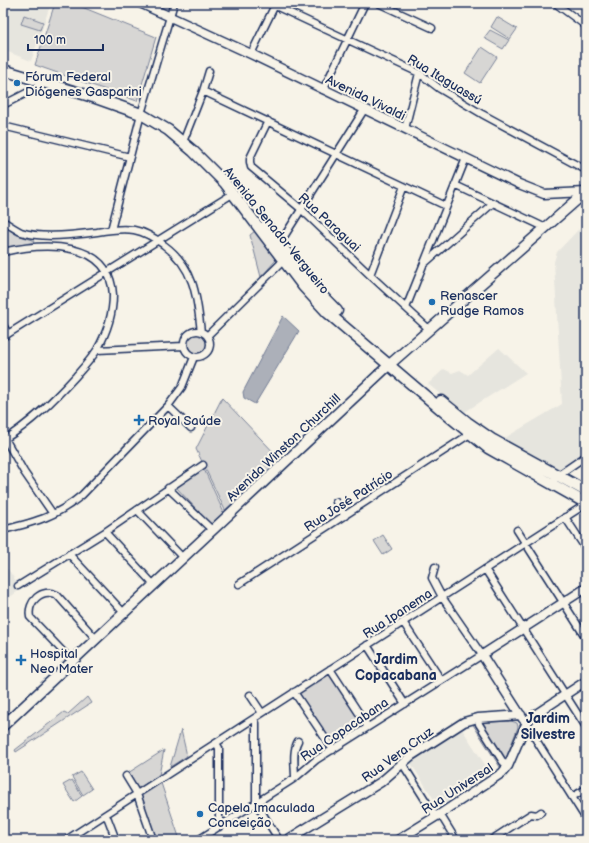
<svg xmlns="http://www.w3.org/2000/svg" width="589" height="843" viewBox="0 0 589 843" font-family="'Balsamiq Sans',sans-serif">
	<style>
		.built { fill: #e6e5de }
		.green { fill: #d7d6d4; stroke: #798299 }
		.water { fill: #acb0b9; stroke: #727c95 }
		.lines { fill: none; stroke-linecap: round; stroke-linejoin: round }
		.minor-casing { stroke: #1b2f5e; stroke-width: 9 }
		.tertiary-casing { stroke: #1b2f5e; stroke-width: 11 }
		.secondary-casing { stroke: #1b2f5e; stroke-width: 12 }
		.primary-casing { stroke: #1b2f5e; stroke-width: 13 }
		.minor { stroke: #f7f3e8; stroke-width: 6 }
		.tertiary { stroke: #f7f3e8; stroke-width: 8 }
		.secondary { stroke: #f7f3e8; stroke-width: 9 }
		.primary { stroke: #f7f3e8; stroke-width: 10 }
		.poi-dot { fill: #1f6fb2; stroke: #f7f3e8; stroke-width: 1.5 }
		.labels { text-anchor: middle; stroke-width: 4; stroke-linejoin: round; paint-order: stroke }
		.poi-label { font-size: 13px; fill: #1b2f5e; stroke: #f7f3e8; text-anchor: start }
		.street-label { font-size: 13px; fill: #1b2f5e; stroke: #f7f3e8 }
		.neighbourhood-label { font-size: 14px; font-weight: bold; fill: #1b2f5e; stroke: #f7f3e8 }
	</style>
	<rect width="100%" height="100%" fill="#f7f3e8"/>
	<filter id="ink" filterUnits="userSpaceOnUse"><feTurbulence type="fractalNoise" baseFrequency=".025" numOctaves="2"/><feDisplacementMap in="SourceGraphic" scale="8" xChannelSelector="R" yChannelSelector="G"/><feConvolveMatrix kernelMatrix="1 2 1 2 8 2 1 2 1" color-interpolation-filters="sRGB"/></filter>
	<g filter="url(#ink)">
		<path class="built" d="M3 3H51L31 61 3 50Z
			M586 228V450L554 472 504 443 503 439 562 404 554 262 557 252 578 230Z
			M499 348 526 373 463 413 428 384 444 369 452 373 460 370 468 375Z
			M8 569 21 589 3 602V572Z
			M462 729 491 774 439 807 410 762Z"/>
		<path class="green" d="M55 3H72L156 37 137 101 35 65Z
			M24 15 43 22 40 30 21 24Z
			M497 17 517 29 510 39 491 27Z
			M490 30 509 40 503 49 484 38Z
			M482 47 497 57 480 83 465 73Z
			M3 226 17 235 33 240 34 242 3 249Z
			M255 231 276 260 261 277 250 235Z
			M185 344a12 12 0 1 1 24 0a12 12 0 1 1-24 0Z
			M222 398 281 460 225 510 196 449Z
			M203 467 224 513 211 525 176 487Z
			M383 535 392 549 383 555 374 541Z
			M328 673 362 723 332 742 298 693Z
			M87 697 91 703 16 752 15 750 64 712 68 714Z
			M511 721 517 723 518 727 505 761 500 767 472 723Z
			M181 730 187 756 170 767Z
			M164 750 159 775 138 789 128 773Z
			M81 772 92 789 83 795 72 777Z
			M72 780 82 796 74 802 63 785Z
			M161 783 180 840H156L140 795Z"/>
		<path class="water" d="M283 316 299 331 255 404 244 398 243 392Z"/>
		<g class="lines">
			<g class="minor-casing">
				<path id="minor" d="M269 3 419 73 440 89 482 114 586 170
					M378 3 432 28
					M555 3 586 26
					M251 54 276 3
					M323 90 365 3
					M203 91 446 206
					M3 105 46 83
					M268 121 250 158V162L251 167 301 209 370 275 430 330
					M3 126 130 157
					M405 129 419 73
					M183 142 203 91 209 71
					M455 185 546 228
					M3 221C9 225 15 229 21 232 42 239 75 235 97 232 109 230 122 228 134 230 145 232 155 238 164 245 195 268 197 297 201 332
					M111 230 141 114 174 3
					M280 243 364 110
					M3 252C43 243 110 239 113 295 113 314 106 334 97 350 91 359 83 368 76 376 54 400 31 423 3 440
					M424 264 493 203
					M370 275 404 186
					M406 308 466 158
					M3 325 8 334
					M184 344a13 13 0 1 1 26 0a13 13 0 1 1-26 0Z
					M207 336 283 261
					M3 337 234 193
					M97 350 184 346
					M168 406 191 428
					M3 435 24 472 53 514
					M552 483 557 476 586 456
					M168 488 212 530
					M336 502 345 516
					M137 510 183 558
					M565 517 586 549
					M3 530C35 522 56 517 82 495L168 406 182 387 194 357
					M517 530 586 638
					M105 532 154 585
					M69 554 124 613
					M485 569 586 727
					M239 584 470 434
					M18 586 105 532 203 465
					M403 622 441 680
					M367 645 405 704
					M72 661 30 617C27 602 42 587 57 595L96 639
					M330 669 368 727
					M294 692 333 750
					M250 695 262 713
					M3 713 9 720
					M478 718 479 724 503 762 508 766
					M254 719 256 723V803L279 840
					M526 724 586 819
					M216 743 219 748V827
					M402 763 436 817
					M126 776 137 794 153 840
					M295 778C295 767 292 751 298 741
					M140 792 586 504
					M572 797 586 789
					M440 814 456 840
					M105 815 108 819 116 840
					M66 840 137 794
					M198 840 295 778 316 760 482 655 442 597 432 578 435 567
					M491 840 531 814 537 815 541 812"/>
			</g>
			<g class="tertiary-casing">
				<path id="tertiary" d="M140 3 251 54 519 184 544 194 586 192
					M523 719 482 655 586 588
					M287 840 381 782 411 756 464 722 478 718 521 715
					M398 840 440 814 502 773 508 766 526 724 530 718 586 681"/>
			</g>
			<g class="secondary-casing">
				<path id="secondary" d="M3 726 389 365 586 192"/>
			</g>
			<g class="primary-casing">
				<path id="primary" d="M3 70 93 97 141 114 168 130 193 151 225 183 303 286 328 313 450 417 488 448 586 503
					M266 225 306 279 337 311
					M441 401 467 422 493 440 586 491"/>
			</g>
			<use href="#minor" class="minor"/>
			<use href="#tertiary" class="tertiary"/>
			<use href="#secondary" class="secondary"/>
			<use href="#primary" class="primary"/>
		</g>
	</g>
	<g class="poi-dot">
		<circle cx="17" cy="83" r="4"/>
		<circle cx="432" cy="302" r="4"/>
		<path d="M137 414h4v4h4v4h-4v4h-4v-4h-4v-4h4z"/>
		<path d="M19 654h4v4h4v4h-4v4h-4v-4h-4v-4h4z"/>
		<circle cx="200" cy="814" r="4"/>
	</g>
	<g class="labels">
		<g class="poi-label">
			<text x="25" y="81">Fórum Federal<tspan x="25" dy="15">Diógenes Gasparini</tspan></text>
			<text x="440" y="300">Renascer<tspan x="440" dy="15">Rudge Ramos</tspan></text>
			<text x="148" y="425">Royal Saúde</text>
			<text x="30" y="658">Hospital<tspan x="30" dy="15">Neo Mater</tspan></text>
			<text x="208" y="812">Capela Imaculada<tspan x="208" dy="15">Conceição</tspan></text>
		</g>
		<g class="street-label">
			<text transform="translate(445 79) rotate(31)" y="5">Rua Itaguassú</text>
			<text transform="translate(366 97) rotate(26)" y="5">Avenida Vivaldi</text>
			<text transform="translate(330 222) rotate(43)" y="5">Rua Paraguai</text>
			<text transform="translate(277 230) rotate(51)" y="5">Avenida Senador Vergueiro</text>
			<text transform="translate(283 447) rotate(-43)" y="5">Avenida Winston Churchill</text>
			<text transform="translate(348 500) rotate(-33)" y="5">Rua José Patrício</text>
			<text transform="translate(397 613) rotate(-33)" y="5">Rua Ipanema</text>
			<text transform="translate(344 729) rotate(-34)" y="5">Rua Copacabana</text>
			<text transform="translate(397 754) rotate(-36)" y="5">Rua Vera Cruz</text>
			<text transform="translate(457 788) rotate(-33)" y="5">Rua Universal</text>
		</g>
		<g class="neighbourhood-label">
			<text x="396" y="664">Jardim<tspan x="396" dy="16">Copacabana</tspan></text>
			<text x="548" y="723">Jardim<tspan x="548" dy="16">Silvestre</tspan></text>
		</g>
	</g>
	<rect width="589" height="843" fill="none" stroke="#f7f3e8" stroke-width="16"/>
	<rect x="8" y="8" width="573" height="827" fill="none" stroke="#1b2f5e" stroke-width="1.5" filter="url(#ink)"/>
	<path d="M28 44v6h75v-6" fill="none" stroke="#1b2f5e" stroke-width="2"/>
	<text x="34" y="44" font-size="12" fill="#1b2f5e" stroke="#f7f3e8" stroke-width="3" paint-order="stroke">100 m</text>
</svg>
